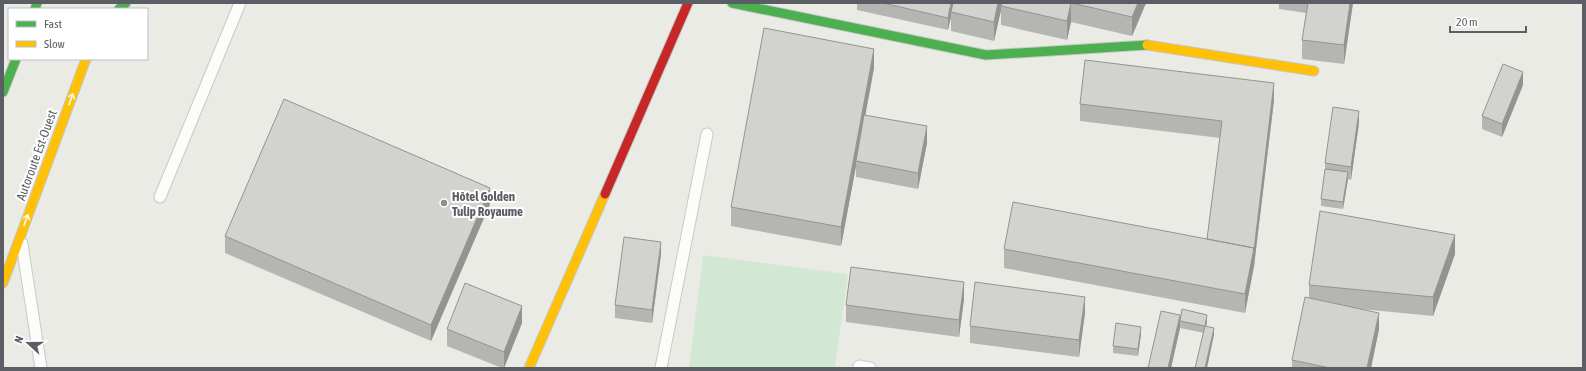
<svg xmlns="http://www.w3.org/2000/svg" width="1586" height="371" viewBox="0 0 1586 371" font-family="'Asap Condensed',sans-serif">
	<style>
		.green { fill: #d3e8d4 }
		.lines { fill: none; stroke-linecap: round; stroke-linejoin: round }
		.lane-casing { stroke: #c8c9c8; stroke-width: 13 }
		.fast-casing { stroke: #c7c7c7; stroke-width: 11 }
		.slow-casing { stroke: #c7c7c7; stroke-width: 11 }
		.jam-casing { stroke: #c7c7c7; stroke-width: 11 }
		.lane { stroke: #fcfcfb; stroke-width: 11 }
		.fast { stroke: #4caf50; stroke-width: 9 }
		.slow { stroke: #ffc107; stroke-width: 9 }
		.jam { stroke: #c62828; stroke-width: 9 }
		.wall { fill: #b5b5b2 }
		.shaded-wall { fill: #939391 }
		.building { fill: #d2d2cf; stroke: #939391 }
		.oneway { stroke: #f6fbf6 }
		.poi-dot { fill: #8d8f92; stroke: #fff; stroke-width: 1.5 }
		.labels { text-anchor: middle; stroke-width: 4; stroke-linejoin: round; paint-order: stroke }
		.street-label { font-size: 13px; fill: #5b5e64; stroke: #fff }
		.poi-label { font-size: 13px; font-weight: bold; fill: #5b5e64; stroke: #fff; text-anchor: start }
	</style>
	<rect width="100%" height="100%" fill="#ebebe6"/>
	<path class="green" d="M703 255 848 274 835 368H689Z"/>
	<g class="lines">
		<g class="lane-casing">
			<path id="lane" d="M160 197 240 3
				M22 244 41 368
				M661 368 707 134
				M859 368V366L870 368"/>
		</g>
		<g class="fast-casing">
			<path id="fast" d="M732 3 986 55 1147 45
				M35 9 37 3
				M119 9 126 3
				M3 92 16 59"/>
		</g>
		<g class="slow-casing">
			<path id="slow" d="M1147 45 1314 71
				M3 283 86 59
				M529 368 605 194"/>
		</g>
		<g class="jam-casing">
			<path id="jam" d="M605 194 688 3"/>
		</g>
		<use href="#lane" class="lane"/>
		<use href="#fast" class="fast"/>
		<use href="#slow" class="slow"/>
		<use href="#jam" class="jam"/>
	</g>
	<path class="wall" d="M857 3H1146L1132 36 1071 22 1067 40 1001 25V10L994 41 951 31V17L948 30 857 10Z
		M1279 3H1353L1344 64 1302 59V40L1306 13 1279 9Z
		M874 68 865 115 927 143 918 189 856 177V166L841 246 731 226V207Z
		M1523 85 1502 137 1482 129V116Z
		M1274 100 1254 266 1245 313 1004 268V249L1207 239 1220 138 1080 121V104Z
		M1359 123 1351 180 1348 179 1343 209 1321 206V199L1325 169V163Z
		M490 204 431 341 225 253V236Z
		M661 254 652 323 615 318V305Z
		M1455 254 1433 316 1361 309 1379 329 1371 368H1292V360L1309 298V285Z
		M964 299 959 337 846 322V305Z
		M1085 313 1079 357 970 343V326Z
		M1180 321 1207 322 1206 326 1214 335 1180 328 1171 368H1148Z
		M522 323 504 368H502L447 346V329Z
		M1141 334 1138 356 1113 353V346Z"/>
	<path class="shaded-wall" d="M951 3H953L951 12V17L948 30V18Z
		M998 3H1003L1001 6V10L994 41V22Z
		M1071 3V22L1067 40V21Z
		M1138 3H1146L1132 36V17Z
		M1350 3H1353L1344 64V45Z
		M874 49V68L857 161H856V166L841 246V227Z
		M1523 72V85L1502 137V124Z
		M1274 83V100L1254 266 1245 313V294L1254 248Z
		M1359 111V123L1351 180V167Z
		M927 126V143L918 189V173Z
		M1348 172V179L1343 209V202Z
		M490 188V204L431 341V325Z
		M1455 235V254L1433 316V297Z
		M661 242V254L652 323V310Z
		M964 282V299L959 337V320Z
		M1085 297V313L1079 357V340Z
		M522 306V323L504 368V352Z
		M1379 313V329L1371 368H1367Z
		M1180 315V328L1171 368H1168Z
		M1207 315V322L1205 333V326Z
		M1141 327V334L1138 356V349Z
		M1214 328V335L1207 368H1205Z"/>
	<path class="building" d="M883 3H951L948 18Z
		M953 3H998L994 22 951 12Z
		M1002 3H1071L1067 21 1001 6Z
		M1072 3H1138L1132 17Z
		M1308 3H1350L1344 45 1302 40Z
		M764 28 874 49 841 227 731 207Z
		M1085 60 1274 83 1254 250V248L1207 239 1222 121 1080 104Z
		M1503 64 1523 72 1502 124 1482 116Z
		M284 99 490 188 431 325 225 236Z
		M1333 107 1359 111 1351 167 1325 163Z
		M864 115 927 126 918 173 856 161Z
		M1325 169 1348 172 1343 202 1321 199Z
		M1013 202 1254 248 1245 294 1004 249Z
		M1320 211 1455 235 1433 297 1309 285Z
		M624 237 661 242 652 310 615 305Z
		M851 267 964 282 959 320 846 305Z
		M975 282 1085 297 1079 340 970 326Z
		M465 283 522 306 504 352 447 329Z
		M1305 297 1379 313 1367 368H1330L1292 360Z
		M1182 309 1207 315 1205 326 1180 321Z
		M1161 311 1180 315 1168 368H1148Z
		M1116 323 1141 327 1138 349 1113 346Z
		M1205 326 1214 328 1205 368H1195Z"/>
	<defs><path id="oneway-shaft" d="M-6 0H5M1.5-3L5.5 0L1.5 3" fill="none" stroke-width="1.6" stroke-linecap="round" stroke-linejoin="round"/></defs>
	<g class="oneway">
		<use href="#oneway-shaft" transform="translate(71 99) rotate(-70)"/>
		<use href="#oneway-shaft" transform="translate(26 220) rotate(-70)"/>
	</g>
	<circle class="poi-dot" cx="444" cy="203" r="4"/>
	<g class="labels">
		<g class="street-label">
			<text transform="translate(36 155) rotate(-70)" y="5">Autoroute Est-Ouest</text>
		</g>
		<g class="poi-label">
			<text x="452" y="201">Hôtel Golden<tspan x="452" dy="15">Tulip Royaume</tspan></text>
		</g>
	</g>
	<rect width="1586" height="371" fill="none" stroke="#5b5e64" stroke-width="8"/>
	<rect x="8" y="8" width="140" height="52" fill="#ffffff" stroke="#bdbfc1"/>
	<rect x="16" y="21" width="20" height="6" fill="#4caf50" stroke="#bdbfc1"/>
	<text x="44" y="28" font-size="12" fill="#5b5e64">Fast</text>
	<rect x="16" y="41" width="20" height="6" fill="#ffc107" stroke="#bdbfc1"/>
	<text x="44" y="48" font-size="12" fill="#5b5e64">Slow</text>
	<g transform="translate(28 343) rotate(291)" stroke="#ffffff" stroke-width="3" paint-order="stroke">
	<path d="M0-3L7 15L0 10L-7 15Z" fill="#5b5e64"/>
	<text y="-6" font-size="11" font-weight="bold" text-anchor="middle" fill="#5b5e64">N</text>
	</g>
	<path d="M1450 26v6h76v-6" fill="none" stroke="#5b5e64" stroke-width="2"/>
	<text x="1456" y="26" font-size="12" fill="#5b5e64" stroke="#ffffff" stroke-width="3" paint-order="stroke">20 m</text>
</svg>
